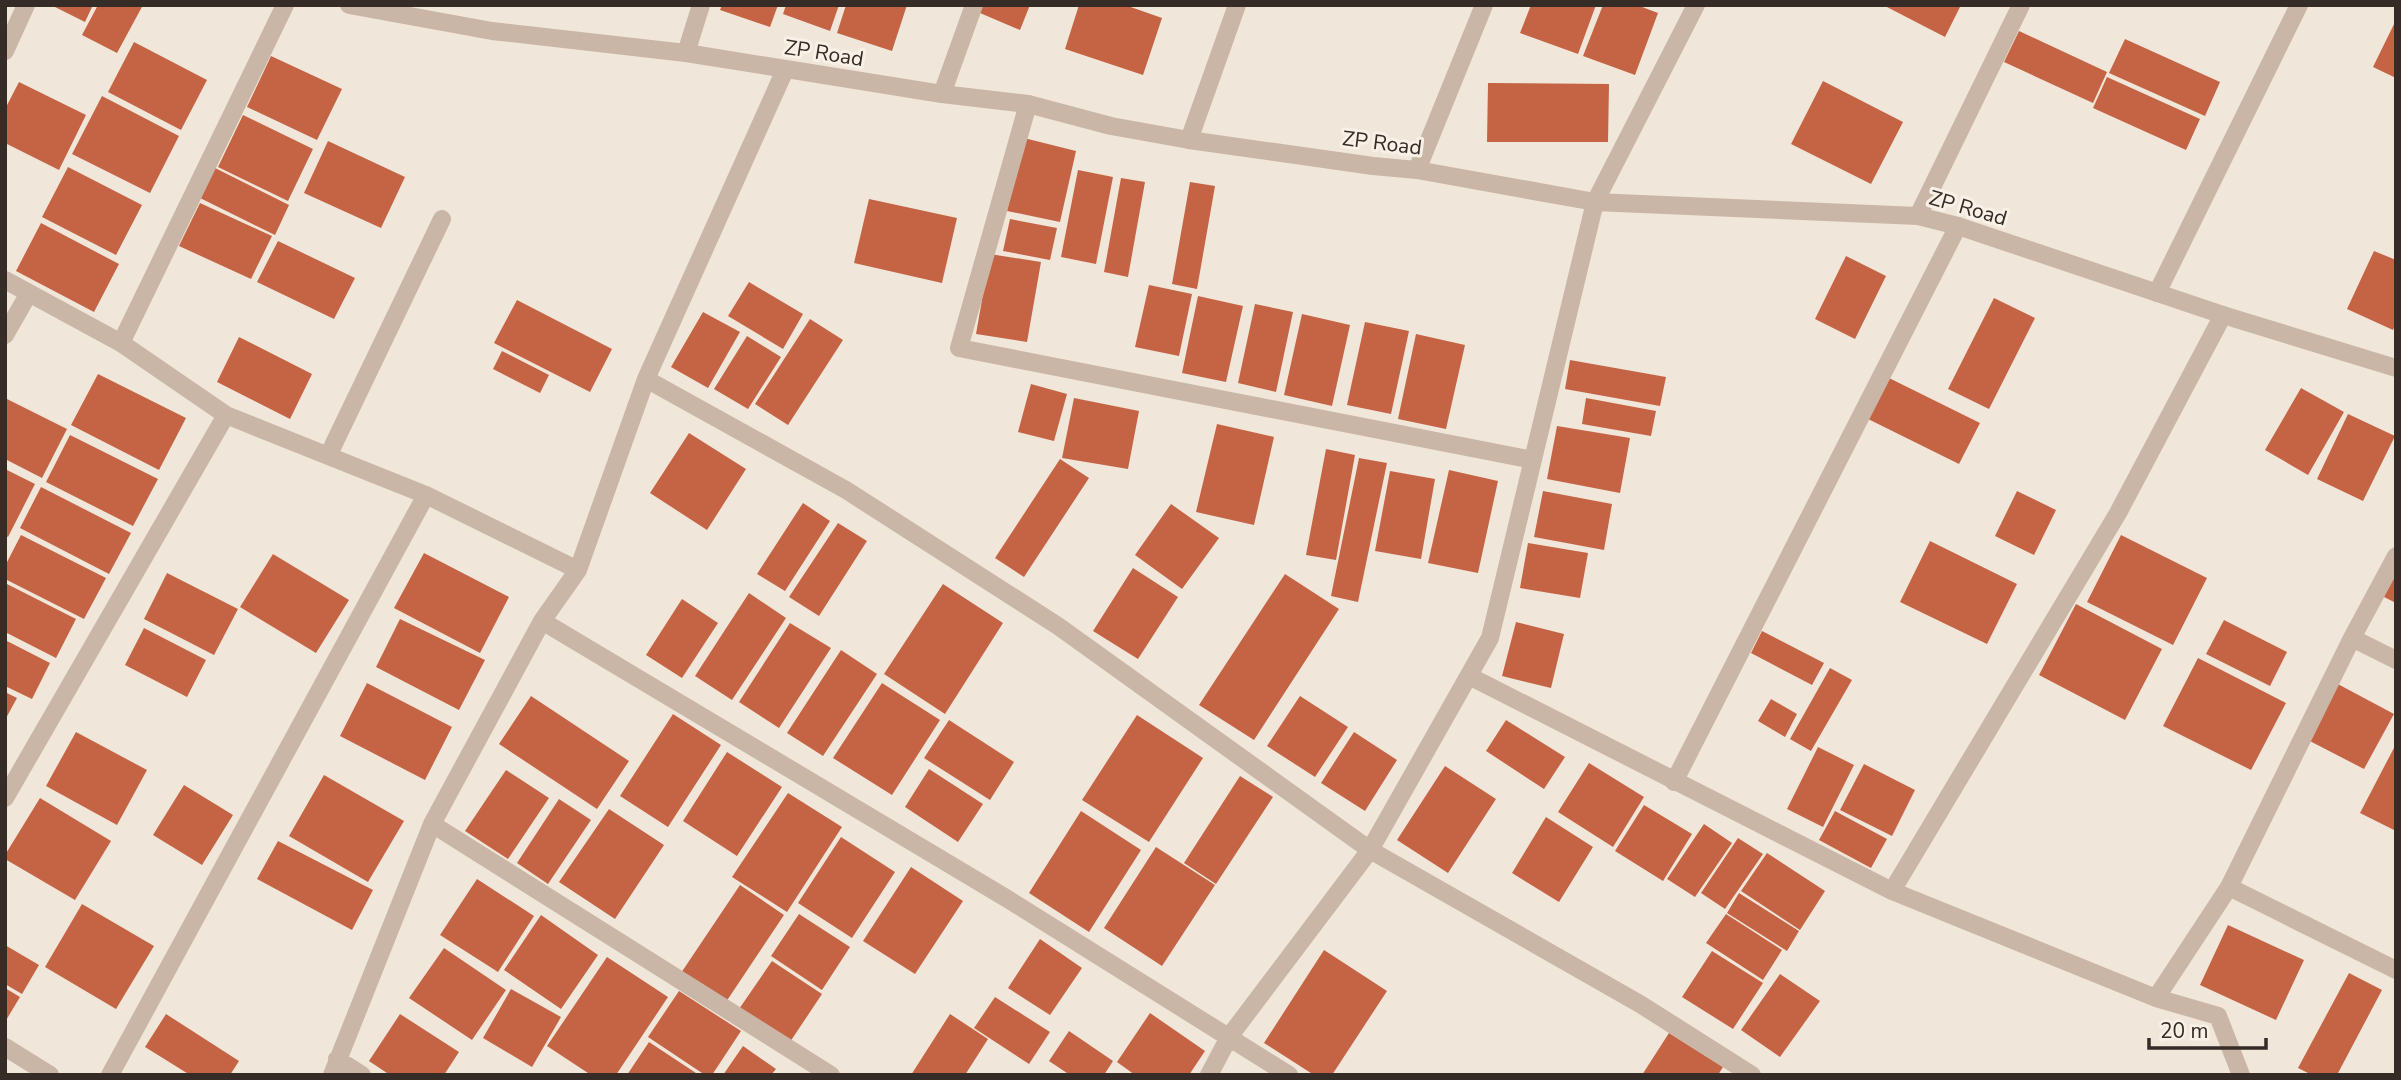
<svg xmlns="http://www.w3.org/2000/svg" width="2401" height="1080" viewBox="0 0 2401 1080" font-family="'Nunito Sans',sans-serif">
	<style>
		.building { fill: #c56444 }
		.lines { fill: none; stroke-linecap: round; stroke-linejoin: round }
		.minor { stroke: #c9b6a6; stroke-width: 18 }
		.tertiary { stroke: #c9b6a6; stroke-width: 18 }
		.labels { text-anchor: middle; stroke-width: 6; stroke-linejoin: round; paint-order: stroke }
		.street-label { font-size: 21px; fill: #352b27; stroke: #f9f0e6 }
	</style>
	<rect width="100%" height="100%" fill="#f1e6da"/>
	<path class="building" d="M51 5H93L85 22Z
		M98 5H143L117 53 82 35Z
		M722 5H778L770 27 720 10Z
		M786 5H839L830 31 783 14Z
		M846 5H907L892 51 837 33Z
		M983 5H1030L1020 30 980 13Z
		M1079 5H1125L1162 18 1143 75 1065 49Z
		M1531 5H1596L1578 54 1520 33Z
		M1603 5H1637L1658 13 1635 75 1583 56Z
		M1883 5H1961L1945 37Z
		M2396 20V78L2373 67Z
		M2019 31 2107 72 2093 103 2004 62Z
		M2125 39 2220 82 2205 116 2109 73Z
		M134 42 207 80 181 130 108 92Z
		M271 56 342 89 317 140 247 107Z
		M2107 77 2200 119 2186 150 2093 108Z
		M1823 81 1903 122 1871 184 1791 144Z
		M19 82 86 115 59 170 5 143V109Z
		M1488 83 1609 84 1608 142H1487Z
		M102 96 179 136 150 193 72 154Z
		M243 115 313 149 288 201 218 167Z
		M1024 138 1076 151 1060 222 1007 211Z
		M328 141 405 177 381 228 304 193Z
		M68 167 142 205 116 255 42 217Z
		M215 168 289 205 275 235 200 198Z
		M1078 170 1113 177 1096 264 1061 257Z
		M1121 178 1145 182 1128 277 1104 272Z
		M1190 182 1215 186 1197 289 1172 284Z
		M869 199 957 218 942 283 854 263Z
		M200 203 272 236 251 279 179 246Z
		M1010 219 1057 228 1050 260 1003 251Z
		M41 223 119 264 94 312 16 271Z
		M278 241 355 278 334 319 257 282Z
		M2374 251 2396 260V323L2393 330 2347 309Z
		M990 254 1041 262 1027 342 976 334Z
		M1846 256 1886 276 1855 339 1815 319Z
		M749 282 803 314 783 349 728 316Z
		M1149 285 1192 294 1179 356 1135 347Z
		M1198 296 1243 306 1226 382 1182 373Z
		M1994 298 2035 318 1989 409 1948 389Z
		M517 300 612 349 590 392 494 343Z
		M1255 304 1293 312 1276 392 1238 383Z
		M703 312 740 332 708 388 671 367Z
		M1302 314 1350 325 1332 406 1284 395Z
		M810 319 843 340 788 425 755 404Z
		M1365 322 1409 331 1391 414 1347 405Z
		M1416 334 1465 345 1446 429 1398 419Z
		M747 336 781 357 748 409 714 389Z
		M239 337 312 374 290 419 217 382Z
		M502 351 549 375 540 393 493 369Z
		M1570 360 1666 377 1660 406 1565 389Z
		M98 374 186 418 159 470 71 425Z
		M1885 376 1980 423 1959 464 1864 417Z
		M1031 384 1067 394 1054 441 1018 432Z
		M2301 388 2344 412 2308 475 2265 450Z
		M5 398 67 429 42 478 5 459Z
		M1074 398 1139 411 1128 469 1062 458Z
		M1586 398 1656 411 1651 436 1582 424Z
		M2348 414 2395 436 2363 501 2317 479Z
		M1217 424 1274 437 1254 525 1196 512Z
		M1557 426 1630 438 1620 493 1547 479Z
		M689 433 746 469 707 530 650 493Z
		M70 435 158 479 133 526 46 482Z
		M1326 449 1355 455 1336 560 1306 555Z
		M1359 458 1387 463 1358 602 1331 596Z
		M1060 459 1089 478 1024 577 995 558Z
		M5 469 35 484 8 537 5 535Z
		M1449 470 1498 481 1478 573 1428 563Z
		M1390 471 1435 479 1421 559 1375 551Z
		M41 487 131 533 109 574 20 528Z
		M1543 491 1612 504 1604 550 1534 537Z
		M2017 491 2056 510 2034 555 1995 536Z
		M803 503 830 521 785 591 757 574Z
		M1171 504 1219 538 1182 589 1135 555Z
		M838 523 867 541 819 616 789 597Z
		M21 535 106 578 84 619 5 579V566Z
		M2121 535 2207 578 2173 645 2087 602Z
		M1930 541 2017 584 1987 644 1900 602Z
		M1528 543 1588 553 1580 598 1520 588Z
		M424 553 509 597 480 653 394 608Z
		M273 554 349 600 316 653 240 607Z
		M1133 568 1178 597 1138 659 1093 631Z
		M2396 569V603L2382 596Z
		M167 573 238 609 214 655 144 619Z
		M1285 574 1339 609 1254 740 1199 705Z
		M5 583 76 619 56 658 5 632Z
		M943 584 1003 623 945 714 884 674Z
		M749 593 786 618 732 700 695 676Z
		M682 599 718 623 682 678 646 655Z
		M2076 604 2162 649 2125 720 2039 675Z
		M400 619 485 660 459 710 376 667Z
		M2224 620 2287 652 2270 686 2206 654Z
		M1516 622 1564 634 1551 688 1502 676Z
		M790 623 831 648 779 728 739 702Z
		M144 628 206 660 187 697 125 665Z
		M1762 631 1824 663 1812 685 1751 653Z
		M5 640 50 663 32 699 5 686Z
		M841 650 877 674 823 756 787 733Z
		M2198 658 2286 703 2251 770 2163 726Z
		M1830 668 1852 680 1811 751 1790 739Z
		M2334 682 2394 714 2364 769 2304 738Z
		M367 683 452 727 425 780 340 736Z
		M882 683 940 720 892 795 833 758Z
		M5 692 17 698 5 720Z
		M531 696 629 761 597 809 499 744Z
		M1300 696 1348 727 1315 777 1267 746Z
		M1771 699 1797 714 1785 737 1758 721Z
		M673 714 721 745 668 827 620 796Z
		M1137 715 1203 758 1149 842 1082 800Z
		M949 720 1014 762 990 800 924 758Z
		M1506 720 1565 757 1544 789 1486 751Z
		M76 732 147 770 117 825 46 786Z
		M1354 732 1397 760 1365 811 1321 783Z
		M2396 744V831L2360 813Z
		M1818 747 1854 765 1823 827 1787 809Z
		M727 752 782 787 737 856 683 821Z
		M1589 763 1644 797 1613 847 1558 812Z
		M1864 764 1915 790 1892 836 1840 810Z
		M1445 766 1496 799 1448 873 1397 840Z
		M929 769 983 804 958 842 905 807Z
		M506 770 549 798 508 859 465 831Z
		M324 775 404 821 368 882 289 836Z
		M1240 776 1273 797 1216 884 1184 863Z
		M184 785 233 815 202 865 153 835Z
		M788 793 842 827 787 912 732 877Z
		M40 798 111 841 75 900 5 859V855Z
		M559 799 591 820 548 884 517 863Z
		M1644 805 1692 834 1663 881 1615 851Z
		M609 809 664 845 615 919 559 882Z
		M1081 811 1141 850 1089 932 1029 893Z
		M1835 811 1887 839 1871 868 1819 840Z
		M1546 817 1593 847 1559 902 1512 873Z
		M1704 824 1732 843 1695 897 1667 879Z
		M841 837 895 872 852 938 798 903Z
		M1738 838 1763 854 1725 909 1701 893Z
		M278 841 373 890 352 930 257 879Z
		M1156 847 1215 885 1162 966 1104 928Z
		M1767 853 1825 891 1800 930 1741 891Z
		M911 867 963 901 915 974 863 941Z
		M477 879 534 916 498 972 440 935Z
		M740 885 784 915 726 1002 681 973Z
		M1739 893 1799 931 1787 951 1727 913Z
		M82 904 154 946 116 1009 45 967Z
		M799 914 850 947 822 990 771 956Z
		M1726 914 1782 950 1763 980 1706 943Z
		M541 915 598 955 561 1009 504 970Z
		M2228 925 2304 960 2276 1020 2200 985Z
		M1040 939 1082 968 1050 1015 1008 988Z
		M5 945 39 965 22 994 5 984Z
		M444 948 506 990 472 1040 409 998Z
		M1324 950 1387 991 1332 1075H1314L1264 1043Z
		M1712 951 1763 983 1733 1029 1682 997Z
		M607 957 668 997 616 1075H591L547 1046Z
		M772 961 822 994 790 1042 739 1009Z
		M2349 973 2382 990 2337 1075H2312L2298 1068Z
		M1780 974 1820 1001 1780 1057 1741 1030Z
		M5 988 20 997 5 1022Z
		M511 989 561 1017 532 1067 483 1038Z
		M679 991 741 1031 712 1075H705L648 1037Z
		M995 997 1050 1032 1029 1064 974 1028Z
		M1150 1013 1205 1051 1189 1075H1135L1117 1062Z
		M166 1014 239 1061 230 1075H190L145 1047Z
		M400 1014 459 1052 444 1075H390L369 1061Z
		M950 1014 988 1039 965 1075H911Z
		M1069 1031 1113 1061 1104 1075H1070L1049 1061Z
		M1669 1033 1723 1067 1718 1075H1642Z
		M649 1042 699 1075H627Z
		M743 1046 776 1069 771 1075H723Z"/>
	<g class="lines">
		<path class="minor" d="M5 51 26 5
			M686 53 701 5
			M942 94 974 5
			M1028 104 959 348 1533 460
			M1189 140 1237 5
			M1417 170 1484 5
			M1918 216 2021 5
			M5 280 121 343 226 415 426 495 578 570
			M2157 293 2299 5
			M5 335 29 293
			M121 343 285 5
			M646 379 846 490 1058 626 1370 850 1640 1004 1752 1075
			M328 456 442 219
			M542 621 1006 898 1289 1075
			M2352 638 2396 660
			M1469 676 1892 891 2156 998
			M1674 782 1958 226
			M5 798 226 415
			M432 824 831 1075
			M2229 887 2396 970
			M1892 891 2118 513 2223 315
			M5 1047 50 1075
			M337 1059 362 1075
			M110 1075 426 495
			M332 1075 432 824 542 621 578 570 646 379 785 70
			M1209 1075 1229 1037 1370 850 1490 638 1595 202 1696 5
			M2241 1075 2218 1016 2156 998 2229 887 2352 638 2396 556"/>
		<path class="tertiary" d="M349 5 492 31 686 53 942 94 1028 104 1111 126 1189 140 1373 166 1417 170 1595 202 1918 216 1958 226 2223 315 2396 368"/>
	</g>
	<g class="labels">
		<g class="street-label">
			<text transform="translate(824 53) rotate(9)" y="7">ZP Road</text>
			<text transform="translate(1382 143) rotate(7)" y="7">ZP Road</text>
			<text transform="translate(1968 208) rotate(16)" y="7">ZP Road</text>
		</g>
	</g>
	<rect width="2401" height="1080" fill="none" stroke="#352b27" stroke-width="14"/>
	<path d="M2149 1038v10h117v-10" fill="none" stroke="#352b27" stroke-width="3.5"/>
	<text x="2160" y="1038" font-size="21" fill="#352b27" stroke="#f9f0e6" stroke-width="5" paint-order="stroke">20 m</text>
</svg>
